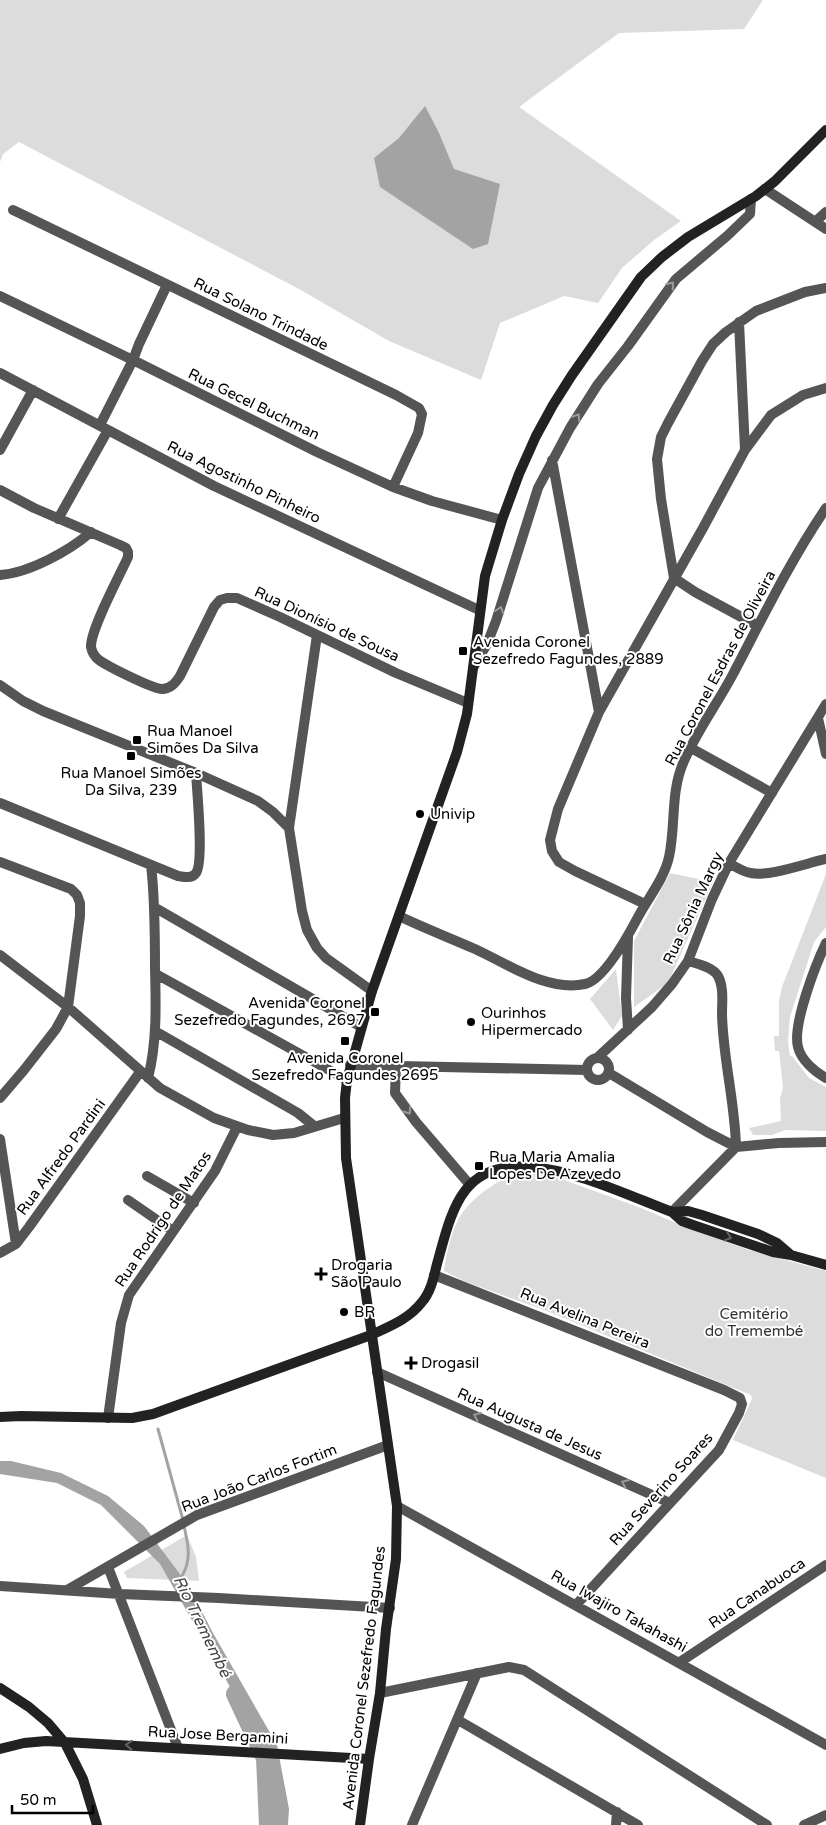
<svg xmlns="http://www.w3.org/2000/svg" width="826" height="1825" viewBox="0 0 826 1825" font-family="'Varela Round',sans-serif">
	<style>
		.green { fill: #dcdcdc }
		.water { fill: #a3a3a3 }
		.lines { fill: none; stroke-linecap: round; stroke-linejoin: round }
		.stream { stroke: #a3a3a3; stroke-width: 3 }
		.river { stroke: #a3a3a3; stroke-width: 20 }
		.street { stroke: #555; stroke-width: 10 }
		.secondary { stroke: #222; stroke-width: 10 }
		.oneway { stroke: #999 }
		.oneway2 { stroke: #646464 }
		.poi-dot { fill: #000; stroke: #fff; stroke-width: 2 }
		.labels { text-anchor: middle; stroke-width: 4; stroke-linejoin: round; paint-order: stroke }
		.street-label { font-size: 15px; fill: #000; stroke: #fff }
		.poi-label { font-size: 15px; fill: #000; stroke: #fff; text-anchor: start }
		.park-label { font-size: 15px; fill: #333; stroke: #fff }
		.water-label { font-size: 16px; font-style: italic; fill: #444; stroke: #fff }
	</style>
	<rect width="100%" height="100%" fill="#fff"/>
	<path class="green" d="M0 0H763L744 29 619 33 519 107 681 221 654 240 622 268 598 303 564 296 500 323 481 380 389 341 299 289 19 142 3 154 0 162Z
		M670 873 713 882 668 983 634 1007V941Z
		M826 874V927L814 942 790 1017 788 1042 790 1056H792L809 1078 826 1087V1131L785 1130 772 1135H753L749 1128 781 1121 780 1099 783 1087 779 1051H775L774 1036H779V1001L782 987Z
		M616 969 622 1016 613 1030 590 999Z
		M518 1174H540L556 1177 641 1208 683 1226 749 1250 826 1271V1478L733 1440 752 1399 751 1395 547 1311 466 1282 444 1271C446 1255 452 1228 461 1215 473 1197 498 1179 518 1174Z
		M187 1535 196 1557 199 1581 127 1578 124 1572Z"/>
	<path class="water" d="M425 106 439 133 454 169 500 184 488 244 473 249 380 187 374 158 399 138Z
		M0 1461H11L61 1473 108 1496 144 1526 188 1585 213 1633 277 1745 289 1809 288 1825H271L260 1746 250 1722 160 1564 101 1505 57 1483 0 1474Z"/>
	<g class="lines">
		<path class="stream" d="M158 1429 183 1520
			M182 1576C192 1559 188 1544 184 1526"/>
		<path class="river" d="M236 1694 266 1758 269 1825"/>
		<path class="street" d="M765 189 826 229
			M13 210 396 395 419 408 422 414 418 433 393 487
			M815 222 826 212
			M0 296 141 364 317 452 393 487 432 501 502 520
			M739 322 745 450
			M0 373 214 486 479 610
			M100 425 133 360 139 344 167 285
			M0 450 33 390
			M552 460 599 712
			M0 490 34 508 120 545 126 548 128 552V557C120 575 90 630 91 647 92 652 95 657 99 660 107 666 153 689 162 689 171 689 176 682 180 676L214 607 220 600 227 598H237L280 617 396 673 468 703
			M58 519 108 430
			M0 575C29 573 69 551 91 532
			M758 626 695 592 674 578 661 499 657 459 661 437 668 423 702 361 713 344 726 332 756 311 805 292 826 288
			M473 668 487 644 496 621 538 488 570 428 598 384 628 346 676 279 727 236 750 214 751 199
			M0 685 23 701 43 711 196 773 258 801 273 812 289 828 302 911 307 930 317 948 326 958 372 991
			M818 718 826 754
			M691 748 772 793
			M0 803 178 876C184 877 192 879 196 873 204 862 197 791 196 773
			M289 828 317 635
			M0 862 71 889 77 895 80 903V916L68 1007 56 1029 24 1070 0 1098
			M729 863C736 867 743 872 751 873 769 877 807 863 826 859
			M645 904 575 871 559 862 552 851 550 840 558 809 599 712 703 528 745 450 771 415 803 395 826 388
			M154 907 361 1027
			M399 916C424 928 450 938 475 949 508 964 547 992 585 984 604 980 629 934 638 917 648 898 664 879 669 857 676 825 670 792 684 761 697 731 717 704 732 676 762 619 790 561 826 508
			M628 937 626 998 628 1030
			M826 943C816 964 792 1025 798 1047 801 1060 815 1072 826 1078
			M0 955 68 1007 160 1088 214 1118 248 1130 273 1135 294 1133 344 1118
			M156 974 347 1080
			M155 1031 298 1113 314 1126
			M587 1069a11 11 0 1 1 22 0a11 11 0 1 1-22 0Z
			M597 1058 652 1007 672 984 688 961 712 899 729 863 826 704
			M350 1065 587 1070
			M396 1066 395 1093 416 1122 470 1185
			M609 1073 707 1132 736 1147 779 1143 826 1142
			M148 1078C157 1043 156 1005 155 968 155 934 155 899 151 865
			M0 1139 16 1244
			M147 1176 194 1203
			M128 1200 173 1231
			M672 1212 736 1147C735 1102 723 1059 722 1014 722 1002 724 987 718 976 713 967 698 964 688 961
			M0 1253 16 1244 29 1227 140 1072
			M434 1275 724 1390 740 1398 742 1404 739 1413 719 1450 576 1605
			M377 1372 670 1503
			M108 1418 121 1323 129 1295 215 1171 237 1127
			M397 1506 826 1745
			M108 1567 178 1748
			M0 1586 120 1594 219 1598 390 1608
			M67 1590 197 1515 388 1445
			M680 1662 826 1565
			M380 1693 509 1667 524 1670 767 1825
			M458 1720 638 1825
			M412 1825 477 1673
			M616 1825 617 1812
			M804 1825 826 1815"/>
		<path class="secondary" d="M672 1212 688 1211 702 1215 758 1234 777 1243 791 1255
			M0 1417 21 1416 132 1418 153 1414 371 1335C390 1326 409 1319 422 1302 431 1292 434 1276 437 1264 452 1210 461 1161 531 1167 575 1170 630 1196 672 1212L682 1221 693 1225 773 1252 791 1255 826 1265
			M0 1688 29 1707 48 1723 65 1743 83 1779 97 1825
			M0 1749 24 1743 46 1741 369 1759
			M360 1825 369 1759 380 1693 386 1629 396 1559 397 1506 346 1158 345 1098 347 1080 372 991 457 752 467 714 485 576 502 520 519 474 536 436 553 405 572 375 641 277 662 257 688 237 756 196 775 181 826 130"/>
	</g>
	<defs><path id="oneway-chevron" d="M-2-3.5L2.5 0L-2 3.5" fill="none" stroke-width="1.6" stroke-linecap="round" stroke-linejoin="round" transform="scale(1.25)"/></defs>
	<g class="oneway">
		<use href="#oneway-chevron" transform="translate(671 285) rotate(-51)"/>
		<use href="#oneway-chevron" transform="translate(577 417) rotate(-57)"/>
		<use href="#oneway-chevron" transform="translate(500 610) rotate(-72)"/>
		<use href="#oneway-chevron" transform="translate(408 1111) rotate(54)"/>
		<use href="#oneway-chevron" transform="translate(477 1416) rotate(-156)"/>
		<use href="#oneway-chevron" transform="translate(625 1483) rotate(-156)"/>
	</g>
	<g class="oneway2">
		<use href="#oneway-chevron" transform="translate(728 1237) rotate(19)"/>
		<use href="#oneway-chevron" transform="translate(129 1745) rotate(-177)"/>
	</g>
	<g class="poi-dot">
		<rect x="458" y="646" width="10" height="10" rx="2.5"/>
		<rect x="132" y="735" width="10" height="10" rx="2.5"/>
		<rect x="126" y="751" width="10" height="10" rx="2.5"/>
		<circle cx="420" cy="814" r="5"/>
		<rect x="370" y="1007" width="10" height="10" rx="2.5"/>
		<circle cx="471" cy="1022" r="5"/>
		<rect x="340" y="1036" width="10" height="10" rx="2.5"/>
		<rect x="474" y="1161" width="10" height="10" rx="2.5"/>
		<path d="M318.5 1266.5h5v5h5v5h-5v5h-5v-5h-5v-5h5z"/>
		<circle cx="344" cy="1312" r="5"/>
		<path d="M408.5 1355.5h5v5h5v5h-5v5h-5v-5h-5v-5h5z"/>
	</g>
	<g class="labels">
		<g class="street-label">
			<text transform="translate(261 314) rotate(26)" y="5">Rua Solano Trindade</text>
			<text transform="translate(254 404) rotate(26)" y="5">Rua Gecel Buchman</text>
			<text transform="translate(244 482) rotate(26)" y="5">Rua Agostinho Pinheiro</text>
			<text transform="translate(327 624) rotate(25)" y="5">Rua Dionísio de Sousa</text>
			<text transform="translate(720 668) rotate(-62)" y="5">Rua Coronel Esdras de Oliveira</text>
			<text transform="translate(693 908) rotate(-65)" y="5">Rua Sônia Margy</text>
			<text transform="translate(61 1157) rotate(-54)" y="5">Rua Alfredo Pardini</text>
			<text transform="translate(163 1219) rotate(-56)" y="5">Rua Rodrigo de Matos</text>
			<text transform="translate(585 1318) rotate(22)" y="5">Rua Avelina Pereira</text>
			<text transform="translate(530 1424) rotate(24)" y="5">Rua Augusta de Jesus</text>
			<text transform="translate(259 1478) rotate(-21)" y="5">Rua João Carlos Fortim</text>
			<text transform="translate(661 1489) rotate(-48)" y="5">Rua Severino Soares</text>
			<text transform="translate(757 1593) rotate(-34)" y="5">Rua Canabuoca</text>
			<text transform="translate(619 1611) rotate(29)" y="5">Rua Iwajiro Takahashi</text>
			<text transform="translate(364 1678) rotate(-83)" y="5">Avenida Coronel Sezefredo Fagundes</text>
			<text transform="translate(218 1735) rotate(3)" y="5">Rua Jose Bergamini</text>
		</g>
		<g class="poi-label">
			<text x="473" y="647">Avenida Coronel<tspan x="473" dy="17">Sezefredo Fagundes, 2889</tspan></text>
			<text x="147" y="736">Rua Manoel<tspan x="147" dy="17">Simões Da Silva</tspan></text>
			<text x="131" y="778" text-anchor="middle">Rua Manoel Simões<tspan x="131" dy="17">Da Silva, 239</tspan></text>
			<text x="430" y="819">Univip</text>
			<text x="365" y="1008" text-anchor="end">Avenida Coronel<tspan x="365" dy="17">Sezefredo Fagundes, 2697</tspan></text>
			<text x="481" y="1018">Ourinhos<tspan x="481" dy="17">Hipermercado</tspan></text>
			<text x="345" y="1063" text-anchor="middle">Avenida Coronel<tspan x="345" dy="17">Sezefredo Fagundes 2695</tspan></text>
			<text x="489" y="1162">Rua Maria Amalia<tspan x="489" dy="17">Lopes De Azevedo</tspan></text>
			<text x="331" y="1270">Drogaria<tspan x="331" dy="17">São Paulo</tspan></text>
			<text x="354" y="1317">BR</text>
			<text x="421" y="1368">Drogasil</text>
		</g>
		<g class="park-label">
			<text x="754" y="1319">Cemitério<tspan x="754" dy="17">do Tremembé</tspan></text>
		</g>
		<g class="water-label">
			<text transform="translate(203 1626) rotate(64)" y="6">Rio Tremembé</text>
		</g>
	</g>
	<path d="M12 1805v8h81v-8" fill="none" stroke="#000000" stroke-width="2.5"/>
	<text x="20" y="1805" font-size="15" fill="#000000" stroke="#ffffff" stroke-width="4" paint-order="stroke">50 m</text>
</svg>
